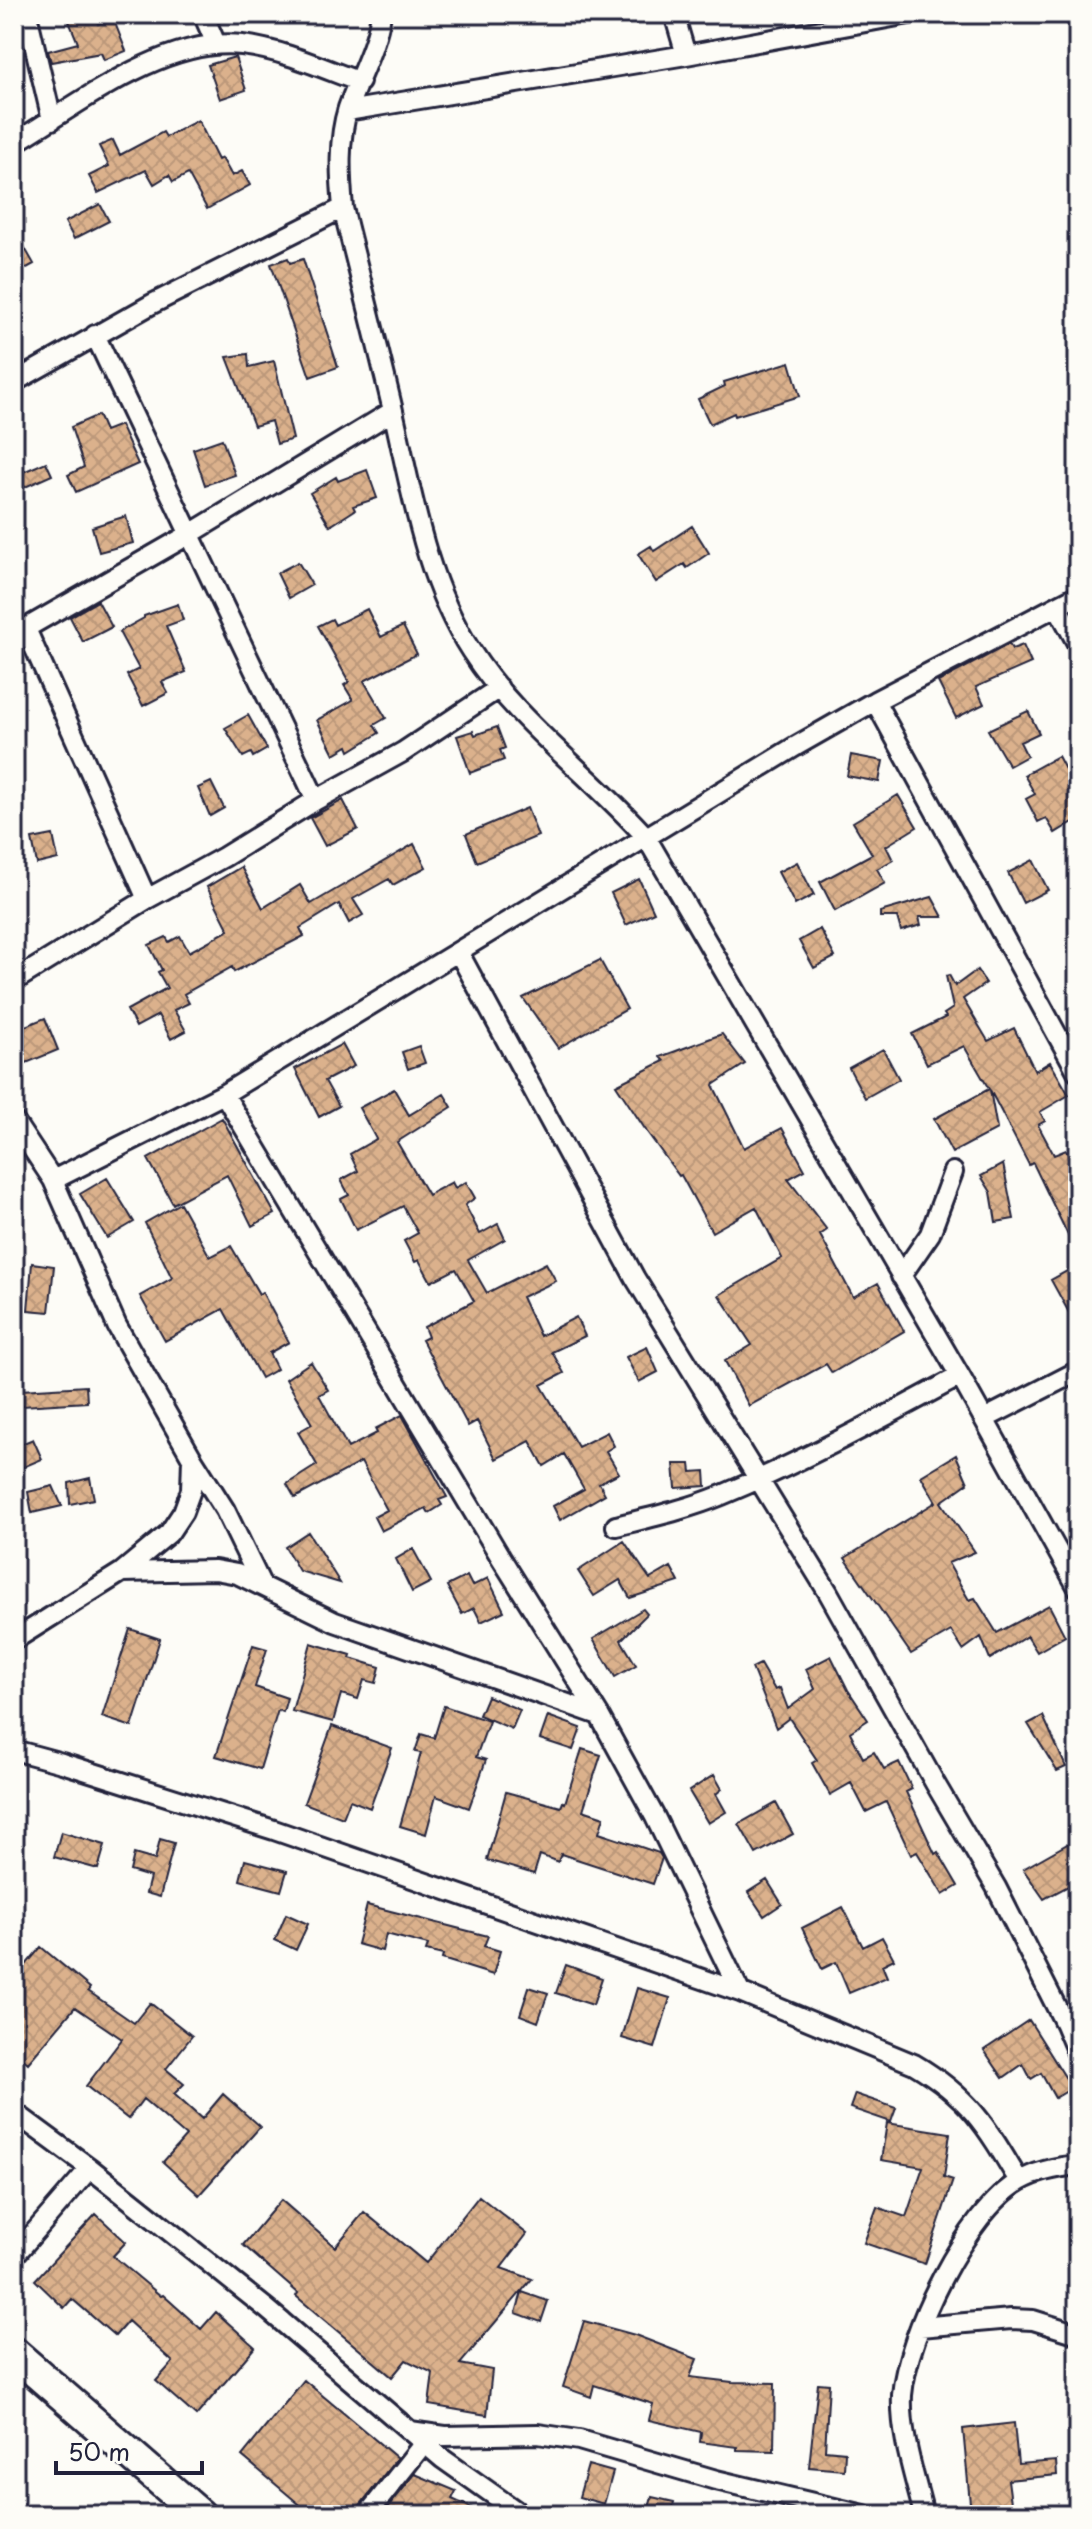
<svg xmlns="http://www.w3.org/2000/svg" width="1092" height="2529" viewBox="0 0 1092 2529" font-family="'Playpen Sans',sans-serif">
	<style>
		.building { fill: url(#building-cross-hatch); stroke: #22223b; stroke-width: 2 }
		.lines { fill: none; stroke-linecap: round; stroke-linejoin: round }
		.minor-casing { stroke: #22223b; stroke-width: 24 }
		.trunk-casing { stroke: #22223b; stroke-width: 36 }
		.minor { stroke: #fdfcf7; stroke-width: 18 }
		.trunk { stroke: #fdfcf7; stroke-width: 30 }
		.rail-casing { stroke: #22223b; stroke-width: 9 }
		.rail { stroke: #fdfcf7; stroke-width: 6; stroke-dasharray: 18; stroke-linecap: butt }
	</style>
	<defs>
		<pattern id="building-cross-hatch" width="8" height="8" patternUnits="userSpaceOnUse" patternTransform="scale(2)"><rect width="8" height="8" fill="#dbb18c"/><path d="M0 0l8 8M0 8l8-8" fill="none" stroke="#bc987a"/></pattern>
	</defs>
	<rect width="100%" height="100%" fill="#fdfcf7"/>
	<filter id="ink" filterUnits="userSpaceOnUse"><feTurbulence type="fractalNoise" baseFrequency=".0125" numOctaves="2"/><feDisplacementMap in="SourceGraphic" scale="16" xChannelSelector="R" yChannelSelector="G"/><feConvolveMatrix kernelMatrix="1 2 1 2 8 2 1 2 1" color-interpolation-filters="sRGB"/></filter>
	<g filter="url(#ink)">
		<path class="building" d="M66 14H95L98 24 113 18 126 51 104 60 101 53 51 62 48 51 78 43Z
			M235 57 246 90 220 99 208 65Z
			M198 120 218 160 222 158 232 176 242 171 250 185 207 209 188 174 173 182 169 175 154 184 146 170 98 193 89 176 109 166 99 146 113 140 120 155 163 132 166 137Z
			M100 204 109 221 74 239 65 222Z
			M14 229 34 264 14 275Z
			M288 258 290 263 303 259 338 367 310 377 271 264Z
			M248 354 249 367 274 361 293 439 277 444 271 421 254 426 227 357Z
			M790 362 800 396 735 416 734 413 710 424 698 399 725 386 724 382Z
			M98 415 105 431 120 425 138 464 76 492 68 475 84 467 71 427Z
			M222 439 235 475 205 485 193 449Z
			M46 462 52 475 14 492V476Z
			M367 470 377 498 353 506 355 510 330 526 310 493 336 477 338 481Z
			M126 516 133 543 99 552 92 527Z
			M692 526 709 553 687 568 684 564 656 582 638 554 651 546 654 551Z
			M298 562 312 585 289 598 277 573Z
			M98 601 112 627 83 642 70 617Z
			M178 604 183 620 166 626 186 672 162 682 168 693 143 706 127 675 139 669 119 632 144 618V616Z
			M367 609 381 637 403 626 417 654 364 681 386 718 374 725 379 733 350 751 348 746 334 754 317 720 353 700 344 685 349 682 318 626 332 619 335 625Z
			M1009 644 1012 649 1023 645 1031 663 976 687 984 704 956 718 938 682Z
			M1028 711 1039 733 1020 742 1027 756 1009 766 988 730Z
			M248 715 267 749 253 757 251 753 243 757 225 728Z
			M497 727 505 748 500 750 504 760 470 773 457 736 473 731 475 735Z
			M851 755 883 761 879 782 847 776Z
			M1058 756 1078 794V819L1055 833 1046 818 1038 822 1026 799 1035 794 1024 775Z
			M211 782 224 808 210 816 198 788Z
			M898 795 917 827 886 846 893 860 877 869 885 883 835 911 820 882 872 854 853 822Z
			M343 800 358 829 325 846 310 818Z
			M527 808 538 836 477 862 466 834Z
			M53 835 58 859 37 864 32 839Z
			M414 844 426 867 393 885 389 879 353 899 363 915 349 923 339 904 300 928 304 936 234 972 232 967 184 994 189 1003 174 1010 186 1031 171 1039 158 1015 136 1027 127 1010 167 988 158 972 162 970 149 945 166 937 169 942 180 936 189 952 229 930 207 887 241 867 263 908 300 885 311 904Z
			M1033 860 1048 890 1023 903 1008 873Z
			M797 862 814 895 795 905 778 872Z
			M639 879 654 912 626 925 611 893Z
			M932 897 943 917H919L921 925 901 931 897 917H880V912Z
			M820 929 835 957 814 968 799 941Z
			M600 960 627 1009 558 1048 523 998Z
			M977 970 986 983 963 999 988 1041 1014 1028 1035 1071 1050 1062 1069 1095 1040 1112 1045 1121 1038 1125 1054 1155 1066 1150 1078 1176V1199L1072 1202 1078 1216V1256L1033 1163 1029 1165 990 1090 997 1129 952 1153 934 1119 989 1089 964 1046 927 1064 912 1034 946 1017 944 1014 953 1008 946 976 949 975 955 986Z
			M45 1018 58 1050 14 1068V1051L22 1047 15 1030Z
			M722 1034 745 1064 713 1085 744 1148 782 1128 805 1170 788 1179 827 1230 820 1235 853 1297 878 1283 904 1331 832 1373 826 1364 749 1406 725 1361 752 1345 719 1295 782 1258 756 1207 712 1232 681 1175 679 1176 647 1132 616 1085 664 1061 660 1057Z
			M342 1044 354 1066 325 1081 339 1106 319 1117 295 1069Z
			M419 1046 425 1063 408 1069 402 1052Z
			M883 1049 899 1079 865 1098 849 1068Z
			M394 1089 409 1115 444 1094 452 1107 397 1142 428 1195 452 1182 455 1188 466 1182 475 1198 465 1205 480 1234 498 1224 505 1239 468 1260 487 1293 546 1263 556 1281 522 1297 540 1336 576 1317 585 1336 552 1352 564 1373 541 1385 578 1447 607 1432 614 1446 606 1451 619 1473 599 1483 605 1494 560 1520 553 1506 584 1489 564 1454 544 1466 530 1441 496 1459 477 1421 468 1426 422 1340 428 1337 424 1327 474 1301 456 1269 431 1282 419 1260 415 1262 404 1241 418 1233 403 1206 356 1230 341 1199 349 1195 341 1180 358 1171 350 1154 376 1139 359 1108Z
			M222 1118 275 1214 252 1226 227 1175 173 1204 148 1159Z
			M1003 1164 1014 1219 996 1222 991 1192 981 1176Z
			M107 1178 134 1222 107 1238 80 1194Z
			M180 1203 210 1257 231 1246 259 1294 262 1292 289 1342 269 1353 277 1369 261 1378 223 1309 165 1341 140 1296 172 1278 145 1223Z
			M32 1263 54 1266 49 1312 28 1310Z
			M1078 1265V1329L1051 1280Z
			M647 1347 658 1372 639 1382 626 1357Z
			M311 1362 328 1390 319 1395 348 1448 377 1433 375 1429 402 1415 447 1497 439 1500 442 1505 429 1513 426 1508 381 1531 374 1517 387 1510 361 1462 295 1498 287 1484 317 1465 298 1432 312 1424 286 1379Z
			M86 1386 87 1402 22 1406 21 1390Z
			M33 1439 42 1459 14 1471V1447Z
			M956 1455 968 1483 941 1502 975 1552 948 1563 969 1600 975 1598 997 1633 1049 1605 1065 1636 1037 1652 1027 1636 990 1659 981 1637 963 1650 951 1631 911 1654 845 1558 936 1502 921 1476Z
			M674 1464H690L691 1472 705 1471 706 1486 676 1488Z
			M90 1478 94 1499 70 1504 69 1483Z
			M53 1486 62 1506 32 1513 28 1492Z
			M308 1532 318 1548 340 1583 299 1571 285 1547Z
			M624 1541 650 1579 671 1567 679 1582 630 1598 620 1580 594 1596 578 1571Z
			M413 1549 431 1582 412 1592 396 1559Z
			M467 1576 472 1586 488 1578 504 1611 481 1622 474 1608 462 1614 447 1586Z
			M643 1609 647 1614 621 1640 636 1665 615 1677 593 1639Z
			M130 1629 160 1639 132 1727 102 1717Z
			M311 1643 351 1655 350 1658 380 1667 376 1683 364 1680 358 1699 341 1694 333 1722 292 1711Z
			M253 1645 267 1649 255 1687 287 1698 283 1712 278 1710 260 1769 216 1756Z
			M831 1656 848 1690 868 1720 850 1732 863 1758 874 1752 884 1769 899 1762 912 1789 906 1792 935 1854 938 1852 958 1886 943 1895 917 1852 911 1855 886 1802 866 1812 851 1783 830 1795 812 1763 817 1760 789 1718 776 1728 752 1668 760 1664 775 1690 780 1688 788 1709 815 1689 806 1669Z
			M487 1696 520 1710 512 1729 479 1715Z
			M444 1706 489 1721 476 1757 486 1760 469 1808 436 1796 426 1834 400 1826 421 1753 415 1752 421 1734 434 1738Z
			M548 1716 581 1728 573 1750 540 1739Z
			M1043 1716 1066 1767 1057 1771 1028 1724Z
			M332 1726 392 1748 370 1808 350 1800 343 1818 304 1803Z
			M582 1749 601 1755 583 1810 604 1817 599 1833 659 1853 662 1858 653 1884 561 1854 558 1862 540 1855 534 1874 487 1860 506 1792 561 1807 563 1802 565 1803Z
			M714 1775 722 1789 716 1794 726 1812 708 1823 689 1791Z
			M776 1803 793 1834 756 1854 739 1824Z
			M61 1832 105 1845 98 1869 54 1857Z
			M1078 1838V1881L1044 1899 1023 1869Z
			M160 1839 174 1843 160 1897 146 1893 150 1877 130 1871 134 1854 155 1860Z
			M245 1860 287 1871 281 1891 240 1880Z
			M767 1880 782 1904 764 1916 748 1892Z
			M367 1905 488 1936 484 1946 500 1951 493 1975 442 1959 443 1955 426 1951 428 1945 386 1934 382 1951 357 1944Z
			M843 1907 863 1947 882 1937 894 1959 882 1965 887 1977 849 1993 836 1962 822 1969 802 1928Z
			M286 1914 308 1924 296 1950 275 1940Z
			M41 1947 90 1988 88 1991 134 2023 150 2003 192 2036 166 2069 184 2084 174 2094 202 2119 223 2094 260 2127 199 2195 163 2162 186 2136 143 2099 128 2119 86 2086 122 2039 75 2007 28 2063 14 2051V1979Z
			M566 1965 602 1978 593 2005 556 1993Z
			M529 1987 548 1993 538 2022 520 2015Z
			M637 1988 670 1998 655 2048 622 2038Z
			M1029 2020 1072 2088 1055 2098 1041 2073 1031 2079 1023 2064 1003 2078 984 2050Z
			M855 2094 896 2108 891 2122 850 2108Z
			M887 2123 950 2133 944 2177 953 2180 925 2264 864 2243 877 2207 906 2217 923 2167 881 2160Z
			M479 2196 527 2234 501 2268 532 2279 460 2364 492 2370 487 2415 429 2405 433 2373 406 2360 392 2377 296 2296 298 2293 243 2245 281 2200 335 2247 364 2212 426 2263Z
			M96 2214 126 2242 113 2256 161 2296 163 2295 201 2329 216 2312 255 2347 196 2416 156 2381 173 2362 128 2321 115 2336 72 2299 64 2308 35 2280Z
			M522 2292 548 2301 541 2322 516 2313Z
			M584 2321 635 2335 697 2359 690 2377 732 2382 775 2383 774 2451 737 2450V2447L700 2442 701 2432 649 2420 653 2404 594 2385 591 2397 563 2387Z
			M304 2380 397 2458 358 2508 355 2515H312L242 2456Z
			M818 2383 829 2384 825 2450 845 2452 844 2470 809 2467Z
			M1014 2423 1018 2464 1056 2461 1057 2475 1008 2480 1012 2510 971 2514 963 2429Z
			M588 2465 613 2472 604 2504 579 2497Z
			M415 2474 456 2491 452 2499 487 2515H382Z
			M652 2497 674 2502 671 2515 648 2512Z"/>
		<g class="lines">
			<g class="minor-casing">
				<path id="minor" d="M27 14 52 120
					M203 14 216 44
					M381 14C376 47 359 77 348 108 338 140 340 175 343 208 360 277 378 346 394 415 412 494 426 582 471 651 517 723 590 774 646 837L960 1376 1078 1588
					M674 14 686 55
					M347 111 686 55 909 14
					M14 143C78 105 164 36 242 45 283 50 322 68 360 82
					M95 335 316 800
					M14 382 152 304 343 208
					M1058 608 1078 645
					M26 629 147 899
					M14 635 190 534 393 411
					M875 701 1078 1073
					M459 953 635 1278 828 1592 936 1785 996 1887 1065 2024 1078 2055
					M14 981 147 899 224 857 316 800 403 752 499 688
					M14 1121 53 1180 117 1326 192 1458 191 1490 183 1512 169 1533 122 1572 14 1640
					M53 1180 224 1094
					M901 1276 930 1234 953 1172
					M984 1419 1078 1371
					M192 1458 225 1510 261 1584
					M616 1526C652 1517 688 1509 722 1495 804 1461 882 1418 960 1376
					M122 1572 215 1570 237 1574 335 1622 599 1715
					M14 1750 62 1763 274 1830 740 1992 914 2064C970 2097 987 2127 1019 2181
					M740 1992 655 1817 599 1715 501 1558 224 1094 796 746 875 701 1078 595
					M14 2112 90 2168 267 2309 410 2431 445 2436 538 2434 579 2440 716 2480 864 2515
					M14 2256 90 2168
					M920 2327 1011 2319 1033 2320 1078 2334
					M410 2431 443 2459 522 2515
					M367 2515 424 2443
					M924 2515C915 2477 900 2435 902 2395 907 2335 966 2212 1020 2181 1037 2171 1058 2167 1078 2165"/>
			</g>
			<g class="trunk-casing">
				<path id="trunk" d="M14 2353 200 2515"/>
			</g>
			<use href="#minor" class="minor"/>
			<use href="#trunk" class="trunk"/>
			<g class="rail-casing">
				<path id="rail" d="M14 2508 26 2515"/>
			</g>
			<use href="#rail" class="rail"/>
		</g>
	</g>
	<rect width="1092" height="2529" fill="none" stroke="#fdfcf7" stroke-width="48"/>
	<rect x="24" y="24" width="1044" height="2481" fill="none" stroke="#22223b" stroke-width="3" filter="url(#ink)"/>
	<path d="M56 2461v12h146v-12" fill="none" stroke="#22223b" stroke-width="4"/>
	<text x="68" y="2461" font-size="24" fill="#22223b" stroke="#fdfcf7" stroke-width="6" paint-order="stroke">50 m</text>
</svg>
